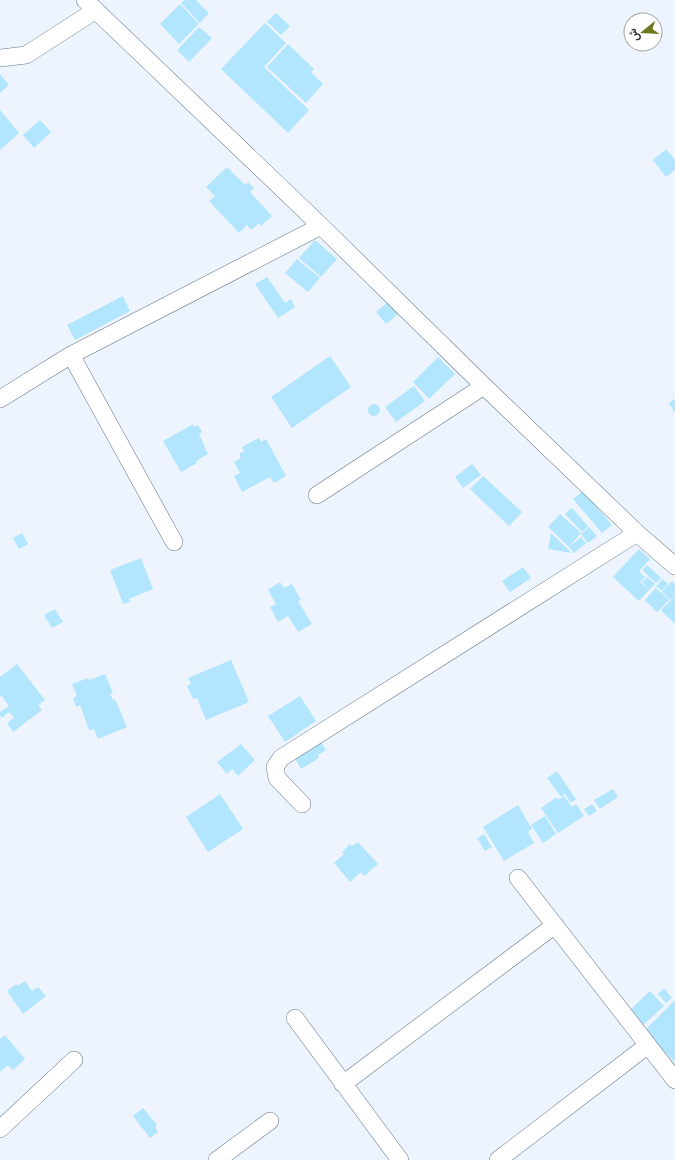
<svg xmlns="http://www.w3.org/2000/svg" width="675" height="1160" viewBox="0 0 675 1160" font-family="Cabin,Vazirmatn,sans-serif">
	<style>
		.building { fill: #b2e6fe }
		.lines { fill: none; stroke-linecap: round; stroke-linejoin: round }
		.street-casing { stroke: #657488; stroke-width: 18 }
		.street { stroke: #fff; stroke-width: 17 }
	</style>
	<rect width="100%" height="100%" fill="#edf4fd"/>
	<path class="building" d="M184 0H196L209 13 200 23 181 3Z
		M180 4 199 24 179 44 160 24Z
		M276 13 290 26 281 35 267 22Z
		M265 23 286 43 264 67 309 110 288 133 221 69Z
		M199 27 212 38 189 62 177 50Z
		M288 44 314 69 311 72 323 84 306 103 267 67Z
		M0 74 9 85 0 93Z
		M0 110 19 133 0 150Z
		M40 120 51 132 34 148 23 135Z
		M666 149 675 160V170L666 177 653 160Z
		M227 167 245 185 248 182 254 188 250 192 272 216 261 226 259 223 251 230 247 225 239 233 209 201 215 196 206 187Z
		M315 240 337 259 321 277 299 258Z
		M297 259 320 278 308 292 285 273Z
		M267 277 285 303 291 299 295 307 278 318 255 284Z
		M123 296 130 311 75 340 67 325Z
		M388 302 398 314 386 324 376 312Z
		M330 356 351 387 292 428 271 397Z
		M438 357 455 374 429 399 413 382Z
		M414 386 425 401 396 422 385 407Z
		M675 399V413L669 403Z
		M368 410a6 6 0 1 1 12 0a6 6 0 1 1-12 0Z
		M193 424 194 427 198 425 202 432 199 434 208 454 196 461 197 463 181 472 163 441Z
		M259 438 261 442 266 439 286 476 274 483 270 477 242 492 234 476 240 473 234 462 241 458 239 454 244 451 242 447Z
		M472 464 481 475 463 488 455 477Z
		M483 476 522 512 509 526 470 489Z
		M583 491 612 525 602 533 573 499Z
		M572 508 588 526 582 532 565 514Z
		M560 514 581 533 569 547 548 527Z
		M589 527 597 536 588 543 581 534Z
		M22 533 28 544 19 549 13 538Z
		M551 533 572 553 548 549Z
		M581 537 586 543 574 553 569 547Z
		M639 549 650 559 639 571 645 577 640 582 649 590 639 601 613 577Z
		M141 558 153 589 129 599 130 602 123 604 110 570Z
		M647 565 661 578 656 583 642 570Z
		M523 567 531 578 510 592 502 581Z
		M647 577 655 584 649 590 642 582Z
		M663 579 668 584 662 591 656 586Z
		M672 581 675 584V595L670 600 662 592Z
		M280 582 284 588 292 584 301 600 298 601 312 624 298 632 288 616 278 622 270 607 276 604 268 590Z
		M656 588 669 600 657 612 645 600Z
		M675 596V624L661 610Z
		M55 609 63 622 52 628 44 615Z
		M231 660 249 702 206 720 197 698 193 699 187 686 191 684 188 678Z
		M17 664 45 700 38 705 42 710 13 732 7 723 14 718 9 712 2 718 0 715V712L9 706 2 696 0 697V677Z
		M105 674 113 693 110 694 113 700 115 699 127 727 98 739 94 729 89 730 80 705 76 707 73 698 77 696 72 684 88 678 89 680Z
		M300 696 316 721 285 742 268 716Z
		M321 742 326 750 318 755 319 758 301 769 294 757Z
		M241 744 255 760 238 776 232 769 227 774 217 762Z
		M557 771 576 799 571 803 565 794 561 797 547 778Z
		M613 789 618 797 600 809 594 800Z
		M220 794 243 829 208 852 186 817Z
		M564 796 572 807 576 804 584 816 558 833 541 808 557 797 558 800Z
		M592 804 597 811 589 816 584 809Z
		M518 805 532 829 528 832 534 843 504 861 483 827Z
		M545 816 556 834 543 843 531 825Z
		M484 834 492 847 485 851 477 838Z
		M358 842 378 864 364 876 361 872 350 882 334 863 344 854 342 852 350 844 352 846Z
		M25 981 32 991 38 987 46 996 23 1014 7 991 16 984 18 986Z
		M664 988 672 998 666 1003 658 994Z
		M650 991 664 1006 642 1026 628 1012Z
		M675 1000V1062L644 1031Z
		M5 1035 25 1059 13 1070 8 1065 0 1072V1039Z
		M143 1108 157 1125 155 1127 158 1132 150 1138 133 1116Z"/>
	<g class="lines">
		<g class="street-casing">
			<path id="street" d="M85 0 321 226 484 386 637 533 675 566
				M0 58 26 55 96 10
				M71 355 174 542
				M0 399 71 355 321 226
				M317 495 484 386
				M302 804 277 778 275 767 281 758 637 533
				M518 878 675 1080
				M295 1018 400 1160
				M343 1084 555 925
				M0 1129 74 1060
				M217 1160 270 1121
				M498 1160 648 1045"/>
		</g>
		<use href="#street" class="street"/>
	</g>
	<g transform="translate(643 32) rotate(252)"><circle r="19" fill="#ffffff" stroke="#a5a7ab"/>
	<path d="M0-3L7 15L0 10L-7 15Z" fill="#6d7721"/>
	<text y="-6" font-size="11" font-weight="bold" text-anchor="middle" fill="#1d232c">ش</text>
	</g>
</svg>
